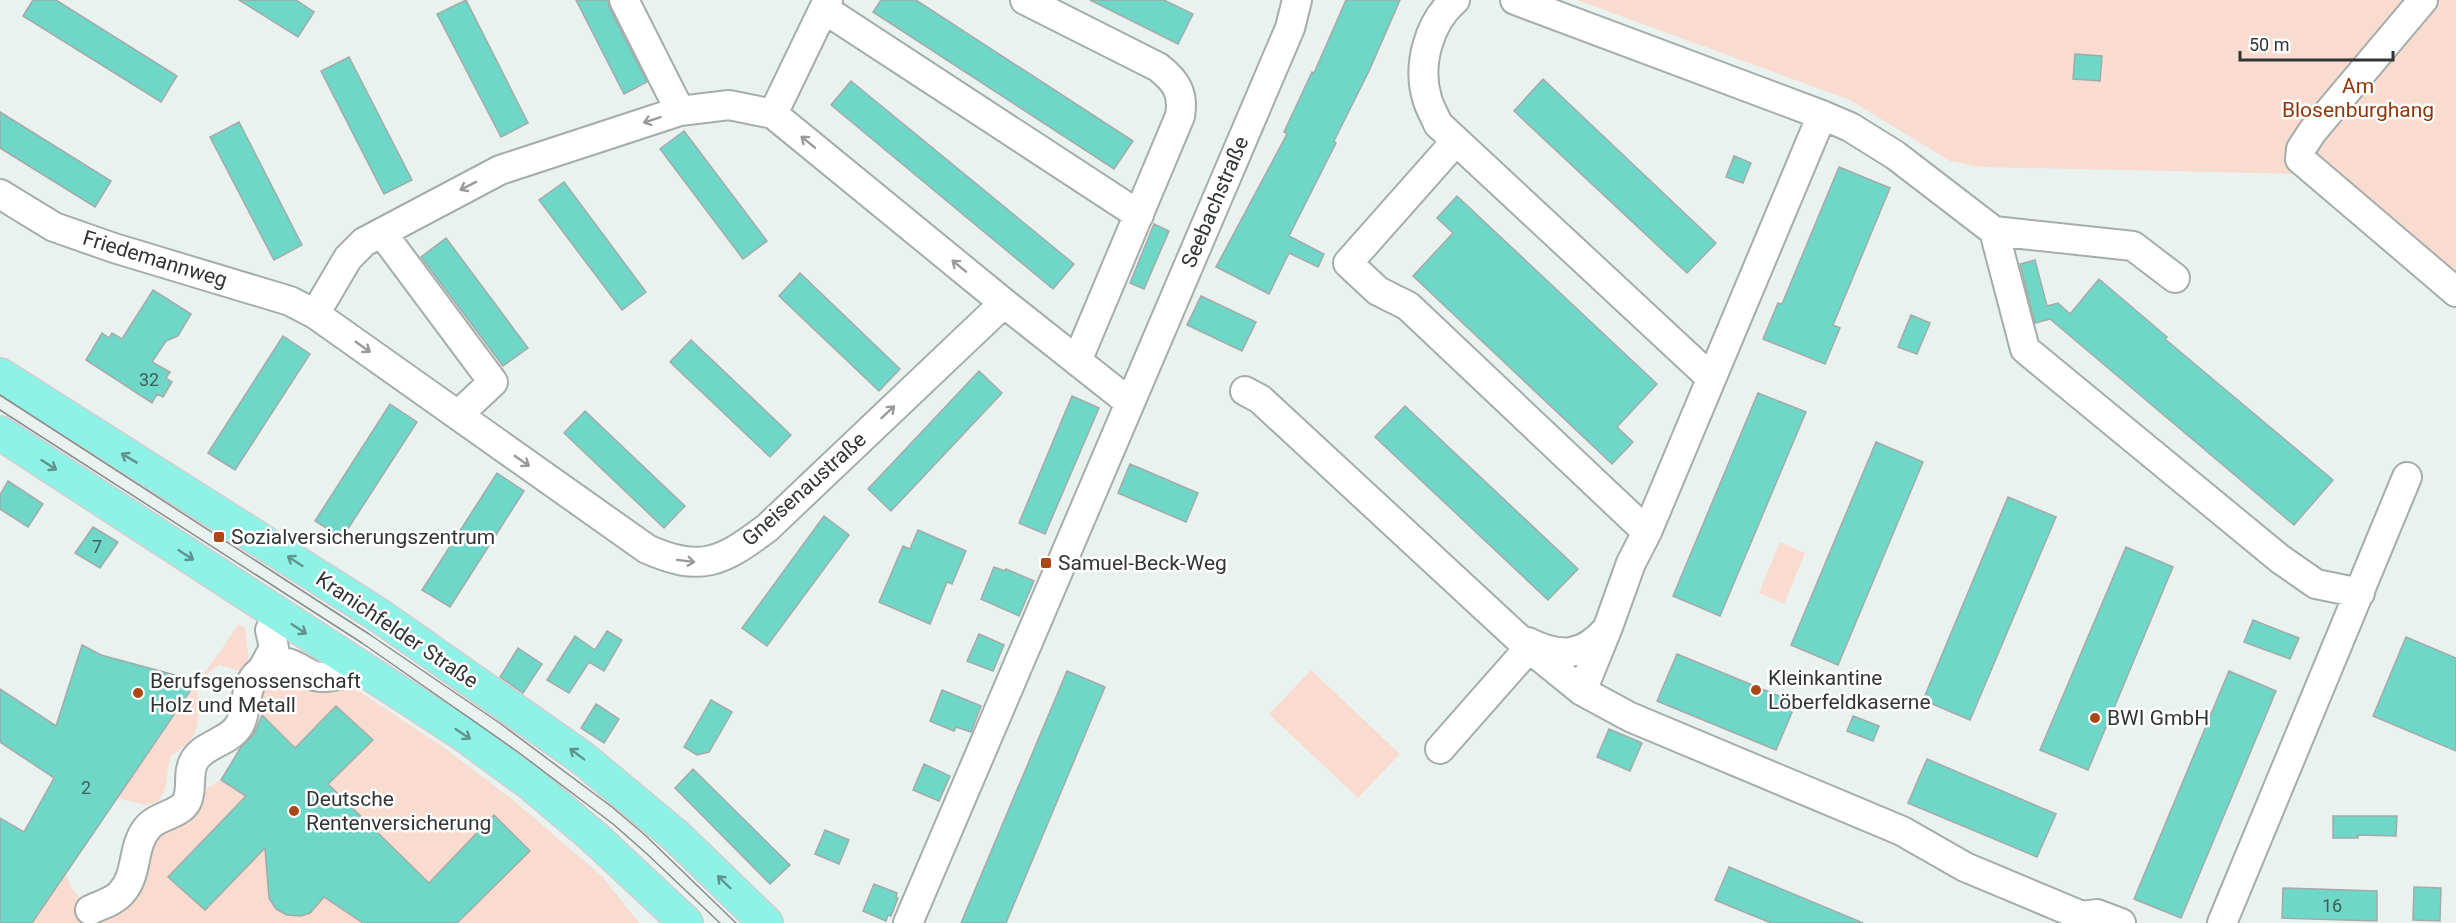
<svg xmlns="http://www.w3.org/2000/svg" width="2456" height="923" viewBox="0 0 2456 923" font-family="Roboto,sans-serif">
	<style>
		.green { fill: #f9dbcf }
		.building { fill: #6fd7c7; stroke: #a3aba9; stroke-width: 1.5 }
		.lines { fill: none; stroke-linecap: round; stroke-linejoin: round }
		.minor-casing { stroke: #a5adab; stroke-width: 32 }
		.major-casing { stroke: #cecfcf; stroke-width: 36 }
		.minor { stroke: #fff; stroke-width: 28 }
		.major { stroke: #8ff2e6; stroke-width: 33 }
		.tram { stroke: #888d8c; stroke-width: 1.5 }
		.oneway { stroke: #989a9a }
		.oneway2 { stroke: #60948e }
		.poi-dot { fill: #ac4818; stroke: #fff; stroke-width: 2 }
		.labels { text-anchor: middle; stroke-width: 5; stroke-linejoin: round; paint-order: stroke }
		.number-label { font-size: 18px; fill: #415e5a }
		.park-label { font-size: 21px; fill: #8f3709; stroke: #fff }
		.street-label { font-size: 21px; fill: #323535; stroke: #fff }
		.poi-label { font-size: 21px; fill: #323535; stroke: #fff; text-anchor: start }
	</style>
	<rect width="100%" height="100%" fill="#eaf2f0"/>
	<path class="green" d="M1577 0H2456V309L2296 174 1982 167 1950 161 1850 100Z
		M1780 542 1805 553 1784 604 1759 593Z
		M239 624 245 628 249 660 240 671 220 665C183 685 206 708 194 734 189 746 179 748 170 757L165 789 159 801 146 805 117 798Z
		M1311 670 1400 754 1358 798 1269 714Z
		M264 675 310 678 353 687 446 749 513 800 602 876 639 923H32L66 874 72 889 90 910 203 790 221 780 246 740 250 725H256L262 715 255 712Z"/>
	<path class="building" d="M33 0H56L177 76 161 102 23 16Z
		M239 0H296L314 12 298 37Z
		M466 0 528 123 501 137 437 14Z
		M576 0H608L609 7 647 82 624 94Z
		M881 0H916L1133 141 1114 169 873 12Z
		M1090 0H1164L1193 14 1178 44Z
		M1346 0H1400L1369 71 1334 141 1336 143 1289 236 1324 254 1318 267 1289 253 1269 294 1216 267 1287 134 1284 132 1312 72 1314 73Z
		M2075 54 2102 56 2100 81 2073 79Z
		M349 57 412 180 384 194 321 71Z
		M1543 79 1716 243 1687 273 1514 111Z
		M851 81 1074 264 1053 289 831 105Z
		M0 112 111 181 95 207 0 148Z
		M239 122 302 245 274 260 210 137Z
		M684 131 767 241 743 259 660 149Z
		M1734 156 1751 163 1743 183 1726 177Z
		M1839 167 1890 188 1833 325 1840 328 1825 364 1763 339 1778 303 1782 304Z
		M564 182 646 292 622 310 539 200Z
		M1457 196 1657 384 1617 427 1633 442 1612 464 1413 276 1453 233 1437 218Z
		M1154 224 1169 231 1144 289 1130 283Z
		M446 238 528 348 503 366 421 257Z
		M2035 260 2047 306 2058 303 2070 314 2099 279 2167 337 2165 339 2333 480 2294 525 2050 319 2035 323 2020 264Z
		M800 273 900 369 879 391 779 296Z
		M153 290 191 314 178 336 166 341 152 362 170 372 166 378 172 382 163 397 157 394 152 403 86 360 102 333 109 338 112 333 122 339Z
		M1201 296 1256 322 1242 351 1187 325Z
		M1911 315 1930 323 1917 354 1898 347Z
		M283 336 310 354 235 470 208 453Z
		M691 340 791 435 770 457 670 362Z
		M979 371 1002 393 891 511 868 489Z
		M1758 393 1806 412 1720 616 1673 596Z
		M1072 396 1099 408 1045 534 1019 523Z
		M390 404 417 422 342 538 315 521Z
		M1405 406 1578 569 1548 600 1375 437Z
		M585 411 685 506 664 528 564 433Z
		M1876 442 1923 462 1838 665 1791 645Z
		M1130 464 1198 493 1186 522 1118 493Z
		M497 473 524 491 450 607 422 590Z
		M8 481 43 504 28 527 0 509V495Z
		M2008 497 2056 517 1970 720 1923 700Z
		M824 516 849 535 767 646 742 628Z
		M93 527 118 542 100 568 75 553Z
		M918 530 966 551 952 584 947 582 930 624 879 602 903 546 910 549Z
		M2126 547 2173 567 2088 770 2040 750Z
		M994 567 1005 571 1006 569 1034 581 1019 616 981 599Z
		M2253 620 2299 638 2290 659 2244 642Z
		M607 631 622 640 604 671 589 662 569 693 547 680 575 636 595 650Z
		M979 634 1004 645 993 671 967 661Z
		M2406 637 2456 658V751L2373 716Z
		M82 645 101 655 197 681 32 923H0V818L24 832 54 778 0 742V689L56 726Z
		M518 648 542 664 523 693 500 677Z
		M1677 654 1796 703 1776 750 1657 701Z
		M1067 671 1105 687 1006 923H961Z
		M2229 671 2276 691 2181 918 2134 899Z
		M942 690 981 706 971 732 956 727 954 731 930 721Z
		M711 700 732 712 709 752 697 755 684 747Z
		M596 704 619 719 604 743 581 728Z
		M336 706 373 740 328 784 429 883 494 815 530 851 457 923H363L324 897 310 913 301 916 287 915 276 909 269 898 265 848 205 910 168 877 246 796 221 780 241 747 254 734 262 715 295 748Z
		M1853 716 1879 726 1873 741 1847 731Z
		M1609 729 1642 743 1630 771 1597 757Z
		M1927 759 2056 814 2037 857 1908 803Z
		M924 764 950 776 939 801 913 790Z
		M693 769 790 865 770 884 675 788Z
		M2333 816H2397L2396 836 2358 835V838H2333Z
		M825 830 849 840 839 864 815 854Z
		M1729 867 1863 923H1771L1715 900Z
		M874 884 897 893 896 897 898 898 891 916 888 915 886 921 863 911Z
		M2414 887 2441 888 2440 921 2413 920Z
		M2283 888 2377 891V921L2282 918Z"/>
	<g class="lines">
		<g class="minor-casing">
			<path id="minor" d="M624 0 680 111
				M1025 0 1158 67C1176 81 1184 93 1180 116L1077 361
				M1455 0C1429 22 1417 65 1427 98 1429 107 1435 116 1438 124L1711 378
				M1515 0 1822 115 1850 127 1895 155 1994 231 2133 246 2175 278
				M2423 0 2312 132 2301 149 2300 159 2456 292
				M824 9 1139 215
				M773 114 828 0
				M1456 141 1348 263 1378 291 1408 306 1647 532
				M0 194 54 227 114 248 290 301 315 314 647 549C701 573 722 562 767 528L1004 303
				M1994 231 2025 349 2280 559 2316 584 2360 593
				M382 233 493 382 458 415
				M315 314 348 258 364 242 500 170 680 111 729 105 773 114 1004 303 1129 402
				M1245 391 1260 399 1529 648 1582 691 1630 717 1902 831 1965 867 2082 916 2097 914 2121 923
				M1528 642C1560 658 1583 657 1607 629
				M262 670 274 648 270 630
				M1582 691 1608 627 1631 563 1647 532 1822 115
				M1440 749 1529 648
				M90 910C100 905 115 901 122 892 139 873 131 845 149 826 159 815 180 815 187 801 193 788 187 774 194 761 204 743 230 743 240 724 250 703 241 679 269 666 289 657 296 668 312 675 321 679 334 676 343 674
				M908 923 1290 28 1297 0
				M2222 923 2407 477"/>
		</g>
		<g class="major-casing">
			<path id="major" d="M0 375 380 616 581 757 676 836 766 923
				M0 433 463 734 530 783 594 837 686 923"/>
		</g>
		<use href="#minor" class="minor"/>
		<use href="#major" class="major"/>
		<path class="tram" d="M0 395 369 634 501 724 612 807 645 835 736 923
			M0 410 362 643 518 752 613 824 646 853 720 923"/>
	</g>
	<defs><path id="oneway-shaft" d="M-6 0H5M1.5-3L5.5 0L1.5 3" fill="none" stroke-width="1.6" stroke-linecap="round" stroke-linejoin="round" transform="scale(1.5)"/></defs>
	<g class="oneway">
		<use href="#oneway-shaft" transform="translate(652 120) rotate(162)"/>
		<use href="#oneway-shaft" transform="translate(808 142) rotate(-141)"/>
		<use href="#oneway-shaft" transform="translate(468 186) rotate(153)"/>
		<use href="#oneway-shaft" transform="translate(959 266) rotate(-141)"/>
		<use href="#oneway-shaft" transform="translate(363 347) rotate(35)"/>
		<use href="#oneway-shaft" transform="translate(888 412) rotate(-43)"/>
		<use href="#oneway-shaft" transform="translate(522 461) rotate(35)"/>
		<use href="#oneway-shaft" transform="translate(686 561) rotate(7)"/>
	</g>
	<g class="oneway2">
		<use href="#oneway-shaft" transform="translate(129 458) rotate(-149)"/>
		<use href="#oneway-shaft" transform="translate(49 465) rotate(33)"/>
		<use href="#oneway-shaft" transform="translate(186 555) rotate(33)"/>
		<use href="#oneway-shaft" transform="translate(295 561) rotate(-147)"/>
		<use href="#oneway-shaft" transform="translate(299 629) rotate(33)"/>
		<use href="#oneway-shaft" transform="translate(463 734) rotate(34)"/>
		<use href="#oneway-shaft" transform="translate(577 754) rotate(-143)"/>
		<use href="#oneway-shaft" transform="translate(724 882) rotate(-136)"/>
	</g>
	<g class="poi-dot">
		<rect x="213" y="531" width="12" height="12" rx="3"/>
		<rect x="1040" y="557" width="12" height="12" rx="3"/>
		<circle cx="1756" cy="690" r="6"/>
		<circle cx="138" cy="693" r="6"/>
		<circle cx="2095" cy="718" r="6"/>
		<circle cx="294" cy="811" r="6"/>
	</g>
	<g class="labels">
		<g class="number-label">
			<text x="149" y="386">32</text>
			<text x="97" y="553">7</text>
			<text x="86" y="794">2</text>
			<text x="2332" y="912">16</text>
		</g>
		<g class="park-label">
			<text x="2358" y="93">Am<tspan x="2358" dy="24">Blosenburghang</tspan></text>
		</g>
		<g class="street-label">
			<text transform="translate(1215 202) rotate(-67)" y="7">Seebachstraße</text>
			<text transform="translate(155 259) rotate(17)" y="7">Friedemannweg</text>
			<text transform="translate(804 489) rotate(-42)" y="7">Gneisenaustraße</text>
			<text transform="translate(397 630) rotate(34)" y="7">Kranichfelder Straße</text>
		</g>
		<g class="poi-label">
			<text x="231" y="544">Sozialversicherungszentrum</text>
			<text x="1058" y="570">Samuel-Beck-Weg</text>
			<text x="1768" y="685">Kleinkantine<tspan x="1768" dy="24">Löberfeldkaserne</tspan></text>
			<text x="150" y="688">Berufsgenossenschaft<tspan x="150" dy="24">Holz und Metall</tspan></text>
			<text x="2107" y="725">BWI GmbH</text>
			<text x="306" y="806">Deutsche<tspan x="306" dy="24">Rentenversicherung</tspan></text>
		</g>
	</g>
	<path d="M2240 51v9h153v-9" fill="none" stroke="#323535" stroke-width="3"/>
	<text x="2249" y="51" font-size="18" fill="#323535" stroke="#ffffff" stroke-width="4.5" paint-order="stroke">50 m</text>
</svg>
